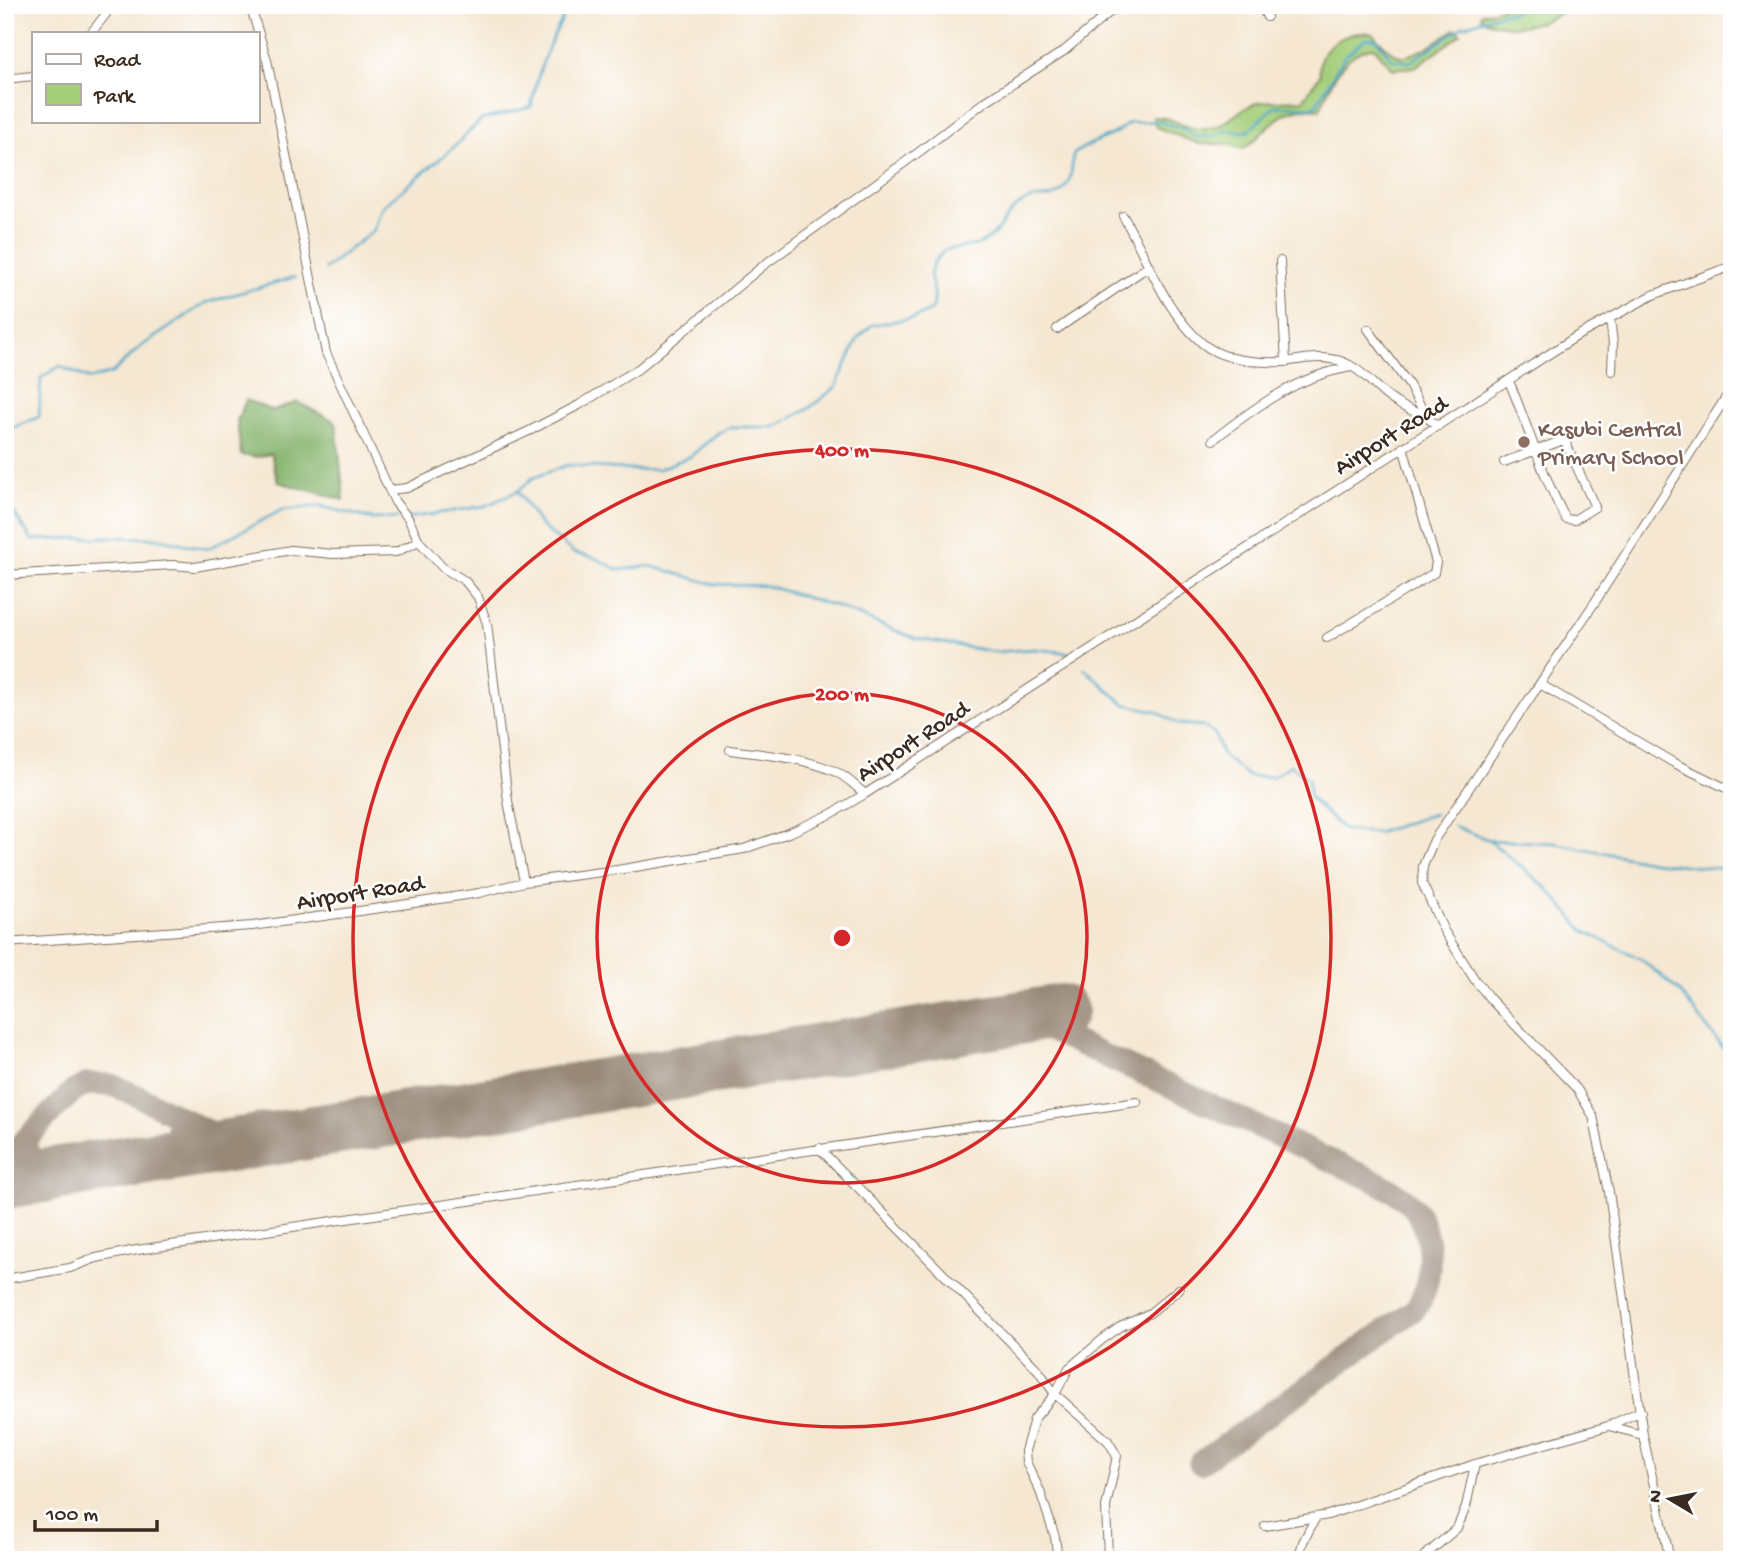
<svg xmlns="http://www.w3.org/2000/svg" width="1737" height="1565" viewBox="0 0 1737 1565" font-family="'Gochi Hand',sans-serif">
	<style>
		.green { fill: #a5cf7b; stroke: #707c4c; stroke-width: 2 }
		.forest { fill: #84b26b; stroke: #606e44; stroke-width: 2 }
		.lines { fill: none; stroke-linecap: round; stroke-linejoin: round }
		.stream { stroke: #48a6c7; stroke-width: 2.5 }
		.taxiway { stroke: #988878; stroke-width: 23 }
		.runway { stroke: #988878; stroke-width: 54 }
		.minor-casing { stroke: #7c6c5d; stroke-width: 10 }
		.minor { stroke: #fff; stroke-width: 8 }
		.ring { fill: none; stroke: #d62828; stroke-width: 3.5 }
		.education-dot { fill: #8d6e63; stroke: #fff; stroke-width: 2.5 }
		.labels { text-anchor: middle; stroke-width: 5; stroke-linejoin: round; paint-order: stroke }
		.education-label { font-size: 24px; fill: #785e54; stroke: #fff; text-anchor: start }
		.street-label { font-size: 24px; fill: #3b2a1e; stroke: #fff }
		.centre { fill: #d62828; stroke: #fff; stroke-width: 3.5 }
		.ring-label { font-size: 21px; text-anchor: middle; font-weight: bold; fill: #d62828; stroke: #fff; stroke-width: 5; stroke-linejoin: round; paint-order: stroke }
	</style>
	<rect width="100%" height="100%" fill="#fff"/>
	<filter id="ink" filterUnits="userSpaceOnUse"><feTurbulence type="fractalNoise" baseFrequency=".0143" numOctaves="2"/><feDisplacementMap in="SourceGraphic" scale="14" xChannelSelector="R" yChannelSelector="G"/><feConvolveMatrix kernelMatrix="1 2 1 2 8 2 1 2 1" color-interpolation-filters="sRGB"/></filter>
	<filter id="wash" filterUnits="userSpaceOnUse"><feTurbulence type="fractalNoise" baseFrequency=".00686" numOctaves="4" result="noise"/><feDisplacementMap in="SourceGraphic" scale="28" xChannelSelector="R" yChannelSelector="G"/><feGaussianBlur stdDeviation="1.57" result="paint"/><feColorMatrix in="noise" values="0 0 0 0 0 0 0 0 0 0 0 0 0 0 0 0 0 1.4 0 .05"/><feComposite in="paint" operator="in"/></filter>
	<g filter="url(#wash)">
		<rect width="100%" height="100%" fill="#f5e7d1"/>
		<path class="green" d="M1511 5H1572C1548 25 1511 33 1482 19L1481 14Z
			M1455 29 1461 34 1415 67 1393 69 1374 47C1340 54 1333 80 1320 109 1276 105 1273 128 1243 149L1227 144H1199L1156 127 1153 117C1173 116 1184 129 1200 129 1231 128 1230 113 1254 104 1265 100 1290 101 1303 100L1320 75C1315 45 1347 31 1372 33 1379 40 1387 50 1397 55 1411 62 1442 37 1455 29Z"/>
		<path class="forest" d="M246 400 273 411 297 402 336 422 344 500 278 482 271 454 256 457 241 455 237 421Z"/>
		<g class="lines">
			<path class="stream" d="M325 269 374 230 382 207 453 148 481 120 531 107C539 67 549 40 571 5
				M5 431 39 417 41 378 60 366 90 379 112 373 139 348 205 303 295 277
				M518 492 541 526 574 553 595 558 619 570 650 566 713 584 767 586 835 606 914 638 995 652 1034 649 1072 653
				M5 500 32 540 105 537 157 538 207 549 282 510 319 506 372 519 408 518 485 506 518 491 533 478 567 465 635 470 659 469 691 456 718 433 732 427H775L808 409 836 387 858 338 872 325 914 318 932 310C942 282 915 278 945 250 961 246 978 249 992 236 1006 223 1004 213 1026 201 1037 195 1051 202 1062 191 1072 182 1072 168 1073 155 1090 140 1112 139 1129 123L1156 121 1184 129 1196 137 1215 136 1226 130 1247 132 1275 106 1315 107 1344 57 1366 38 1376 39 1393 60 1410 62 1463 26 1504 13 1514 12 1527 5
				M1084 668 1124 704 1156 711 1178 724 1203 726 1215 734 1222 755 1248 776 1272 777 1291 765 1308 779 1310 798 1344 830 1377 833 1434 814
				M1454 826 1489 840 1555 843 1653 862 1726 869 1732 874
				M1489 840 1548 889 1584 931 1641 959 1679 991 1732 1060"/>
			<path class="taxiway" d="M1021 1017 1377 1182C1390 1189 1403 1196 1413 1207 1434 1232 1435 1286 1414 1310L1200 1463
				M24 1143C31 1159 37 1169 54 1174
				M153 1158C171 1149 179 1136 178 1116
				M5 1160 72 1092 88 1084 112 1085 142 1098 209 1132 233 1141 249 1143"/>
			<path class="runway" d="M5 1182 1061 1011"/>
		</g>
	</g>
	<g filter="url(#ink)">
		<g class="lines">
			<g class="minor-casing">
				<path id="minor" d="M1261 5 1267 17
					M91 33 106 14 103 5
					M5 79 33 76
					M1123 216C1148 259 1163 309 1202 343 1223 361 1257 363 1284 362 1299 360 1316 356 1331 359 1362 363 1373 390 1397 403 1413 413 1422 412 1438 426
					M1280 261 1286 362
					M1610 318 1613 344 1612 371
					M1057 329 1149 266
					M1368 329 1409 385 1425 414
					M1213 440C1255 407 1297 376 1351 367
					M1504 462 1561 441H1565L1595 507 1574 520 1566 519C1542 476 1528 426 1509 381
					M389 490 407 488 529 431 579 405 638 369 764 265 919 152 983 103 1064 51 1118 5
					M419 541 442 567 465 581 478 597 487 624 508 801 524 882
					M5 575 173 565 195 567 291 550 333 554 396 552 419 541 408 518 395 502 326 353 267 60 250 5
					M1327 638 1434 573 1436 562 1403 447
					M1540 684 1674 763 1732 791
					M730 750C765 755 802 757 834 771 846 776 855 786 865 794
					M5 943 252 926 388 907 479 893 524 882 617 870 744 849 791 832 831 814 865 794 1577 336 1653 295 1732 266
					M819 1148 1038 1370 1055 1394 1108 1441 1117 1456 1106 1507 1108 1558
					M5 1279 70 1268 96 1258 137 1250 1137 1102
					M1609 1426 1643 1435
					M1265 1526 1328 1515 1475 1464 1608 1426 1641 1411
					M1058 1560 1055 1537 1040 1491 1026 1462 1025 1451 1034 1419 1055 1394 1069 1368 1103 1339 1120 1327 1150 1313 1179 1289
					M1087 1560 1102 1556 1110 1560
					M1298 1560 1303 1542 1316 1517
					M1420 1560 1457 1528 1466 1507 1475 1464
					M1670 1560 1643 1435 1609 1192 1593 1116 1577 1089 1491 1000 1475 980 1444 931 1422 883 1423 866 1434 840 1595 602 1732 388"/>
			</g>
			<use href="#minor" class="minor"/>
		</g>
	</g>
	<g class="ring">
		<circle cx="842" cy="938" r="245"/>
		<circle cx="842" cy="938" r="489"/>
	</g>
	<circle class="education-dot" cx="1524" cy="442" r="7"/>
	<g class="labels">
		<g class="education-label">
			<text x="1538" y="436">Kasubi Central<tspan x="1538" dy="28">Primary School</tspan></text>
		</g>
		<g class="street-label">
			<text transform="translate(1390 434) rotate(-32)" y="8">Airport Road</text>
			<text transform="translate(912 740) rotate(-33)" y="8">Airport Road</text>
			<text transform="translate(360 891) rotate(-9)" y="8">Airport Road</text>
		</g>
	</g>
	<circle cx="842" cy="938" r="10" class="centre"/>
	<g class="ring-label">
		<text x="842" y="456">400 m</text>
		<text x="842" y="700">200 m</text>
	</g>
	<rect width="1737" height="1565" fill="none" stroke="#fff" stroke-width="28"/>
	<rect x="32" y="32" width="228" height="91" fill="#ffffff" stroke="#b1aaa5" stroke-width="2"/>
	<rect x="46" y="54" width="35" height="10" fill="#ffffff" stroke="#b1aaa5" stroke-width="2"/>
	<text x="94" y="66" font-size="21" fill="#3b2a1e">Road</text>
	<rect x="46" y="84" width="35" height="21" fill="#a5cf7b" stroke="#b1aaa5" stroke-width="2"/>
	<text x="94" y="102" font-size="21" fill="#3b2a1e">Park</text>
	<g transform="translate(1670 1499) rotate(280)" stroke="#ffffff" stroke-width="5" paint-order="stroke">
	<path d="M0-5L12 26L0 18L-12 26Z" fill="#3b2a1e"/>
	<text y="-10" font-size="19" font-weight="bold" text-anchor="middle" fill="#3b2a1e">N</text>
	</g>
	<path d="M35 1520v10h122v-10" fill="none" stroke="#3b2a1e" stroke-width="3.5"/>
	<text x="46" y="1520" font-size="21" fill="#3b2a1e" stroke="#ffffff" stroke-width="5" paint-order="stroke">100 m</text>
</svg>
